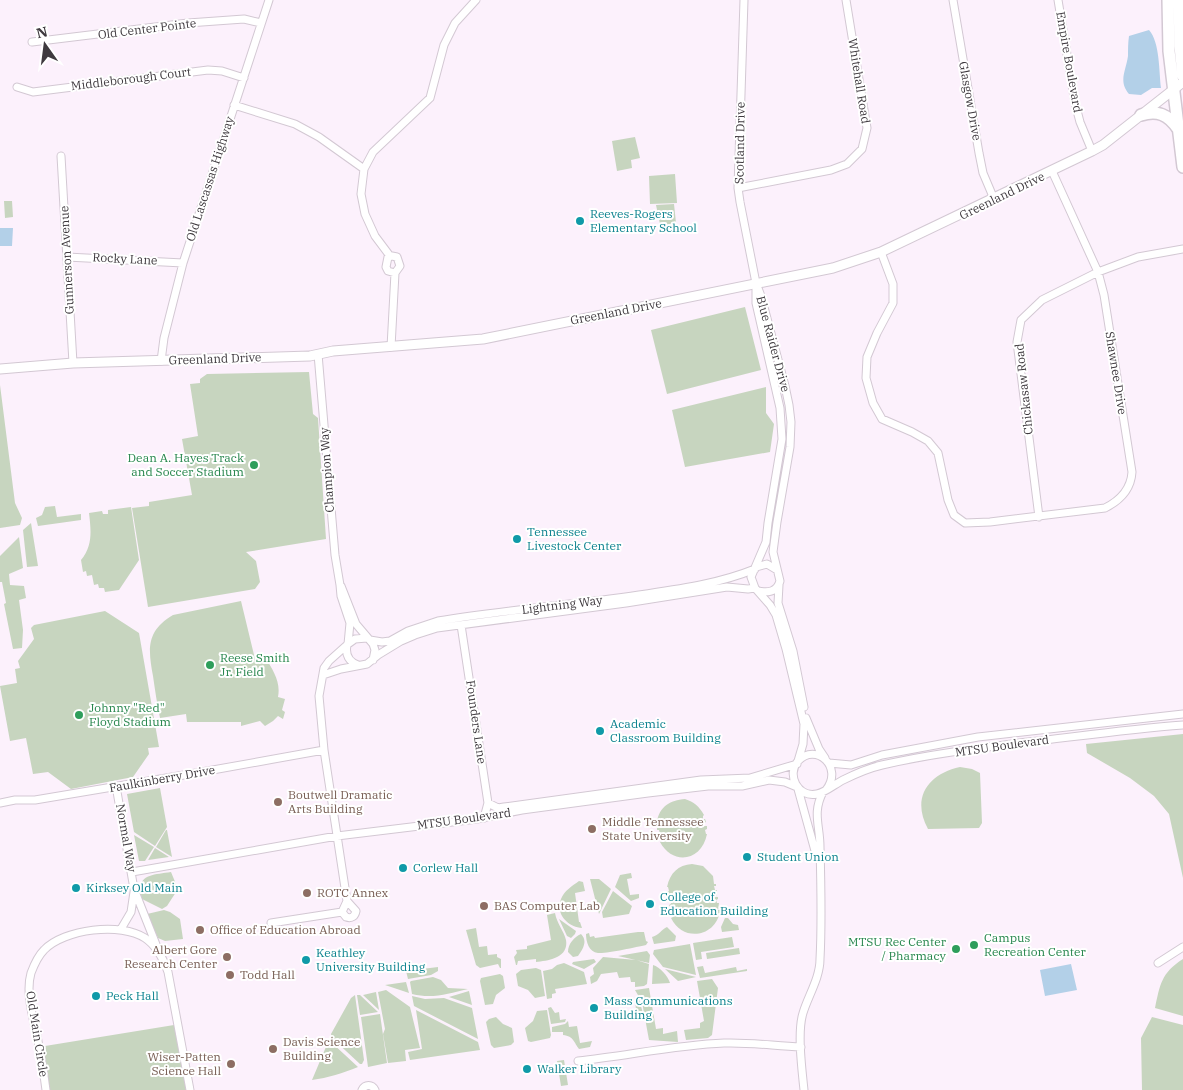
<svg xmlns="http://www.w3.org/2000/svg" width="1183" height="1090" viewBox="0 0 1183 1090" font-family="'IBM Plex Serif',serif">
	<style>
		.green { fill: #c7d5bf }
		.water { fill: #b3d0e8 }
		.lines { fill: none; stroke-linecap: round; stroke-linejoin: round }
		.minor-casing { stroke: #d3c8d3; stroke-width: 9 }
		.tertiary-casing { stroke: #d3c8d3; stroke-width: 11 }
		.primary-casing { stroke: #d3c8d3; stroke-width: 14 }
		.minor { stroke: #fff; stroke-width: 7 }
		.tertiary { stroke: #fff; stroke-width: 9 }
		.primary { stroke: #fff; stroke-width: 11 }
		.culture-dot { fill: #0f9aa8; stroke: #fff; stroke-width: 2 }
		.leisure-dot { fill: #2e9e5b; stroke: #fff; stroke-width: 2 }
		.education-dot { fill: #8d6e63; stroke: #fff; stroke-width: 2 }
		.labels { text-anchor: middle; stroke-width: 4; stroke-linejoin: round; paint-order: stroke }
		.street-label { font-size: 12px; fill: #3e393e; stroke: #fff }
		.culture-label { font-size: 12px; fill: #0d838f; stroke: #fff; text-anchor: start }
		.leisure-label { font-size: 12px; fill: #27864d; stroke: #fff; text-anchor: start }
		.education-label { font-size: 12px; fill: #785e54; stroke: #fff; text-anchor: start }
	</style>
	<rect width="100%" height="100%" fill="#fcf1fc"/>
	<path class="green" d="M635 137 640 158 631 160 632 168 617 171 612 141Z
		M675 174 677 203 650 204 649 176Z
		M4 201H12L13 217 5 218Z
		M674 204 676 223 667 225 668 228 661 229 656 205Z
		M745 307 761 370 667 394 651 330Z
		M309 372 313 414 318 418 326 539 246 552 256 561 260 582 255 589 148 607 132 508 149 506V502L192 495 182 439 198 436 190 384 200 383V379L207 374Z
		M0 385 15 503 22 518 20 525 0 528Z
		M766 387V413L774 424 770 452 685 467 672 410Z
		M55 506 57 517 81 514V520L38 526 36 518 42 515 45 507Z
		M131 507 139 560 119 590 105 592 104 588H99L98 584 94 585 92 575 87 576 86 571 83 572 81 560C93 546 91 530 89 513L102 511 103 514H108V510Z
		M31 523 38 566 27 567 23 530Z
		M19 537 23 568 9 574 10 585 24 586 26 598 19 600 23 630 22 648 13 649 4 604 6 603 2 582H0V556Z
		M241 601 255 659 265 657C273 670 281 682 278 697L285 699 282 710 285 712 283 719 278 716 273 721 265 726 260 721 241 726V722H187L186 714 160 718C157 704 155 690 153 676 148 649 146 631 173 615Z
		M105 611 139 633 159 747 148 748 149 754 133 777 71 789 48 772 33 774 26 738 10 741 0 686 17 683 15 669 20 668 18 661 34 639 31 628 34 625Z
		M1183 734V878L1169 814 1154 796 1130 778 1087 753 1086 744Z
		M960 767 972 769 980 773 982 823 979 828 928 829C911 798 928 774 960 767Z
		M160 788 167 827 155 846 134 832 127 794Z
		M685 799C694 802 699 806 704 815L703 816V819H705L706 822 704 823V826H707V829L705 830 706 834H707C702 861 673 866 660 842L662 841 661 837H659L658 834H660L659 830H657V827L659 826 657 822C659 807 670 800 685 799Z
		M166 830H167L172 857 156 847Z
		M134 835 154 847 145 861H139Z
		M155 848 169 857 148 860Z
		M692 864 703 866 713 876 714 884H716V886H714L715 890H717L716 897H718V899L716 900 717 903H719L718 910H720C717 937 683 943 671 918L673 917 672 913 670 914V911L672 910 669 905 671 904 670 900H668V898L670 897 669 894H667V891H669L668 887H667C670 873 678 865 692 864Z
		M171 872 178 889 167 906 162 909 142 899C135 874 152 875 171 872Z
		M631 873 632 878 627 879 630 895 639 894V898L631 901 615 887 620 875Z
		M590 879H599L611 889 599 914Z
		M579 881 583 882 585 891 575 893 579 922H580L582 928C568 927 555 914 561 899 564 891 572 886 579 881Z
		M613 891 632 906 629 914 603 918 602 912Z
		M164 910 170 912 180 919 183 939 165 941 158 938 147 914Z
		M555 913C557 924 564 931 566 940 569 958 548 961 536 962V959L518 961 517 965H516L514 957 517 953 516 950 527 949V946L551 940 547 915Z
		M725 918H728L733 924 738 925 739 930 722 932 721 927Z
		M559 919 576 931 575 934 571 938 567 936Z
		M667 927 676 936 675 941 654 944 652 937C658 936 662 929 667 927Z
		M476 928 479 947 487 946 488 955 497 954V957L501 959V968H500L498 964 480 968 476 965 466 930Z
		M638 932H644L646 941 648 942 646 945C636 947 606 954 598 953 589 952 586 942 586 934L589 933 590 937 594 936 595 938Z
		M581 934C588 941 583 949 578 956L573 957 568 952C568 944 574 937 581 934Z
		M732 937 734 947 701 952 702 959 696 960 693 943Z
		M690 944 696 975 663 967 653 954 654 950Z
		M739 948 740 954 707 959 706 953Z
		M647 951 650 955 649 963 618 956Z
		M603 957 636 960 649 964 647 984 644 986 635 987V982H631L630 977 619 978 617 972 601 974 597 981 591 984 590 977 594 974 593 968Z
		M594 959 596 962 584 969 572 964 573 962Z
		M1183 959V1016L1155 1008C1160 985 1161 973 1183 959Z
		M564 963 584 972 587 984 555 989 556 993 552 994V998L547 999 543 971 552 969 557 965Z
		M653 965C660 967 668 976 670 983L652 984Z
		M703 966 705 973 736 967 737 971 747 969V971L700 978 697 967Z
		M438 967V971L431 975 408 979 406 971Z
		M536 968 541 970 545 996 535 998 528 990 518 986 516 974 521 970Z
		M665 969 696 977 678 981Z
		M500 974 503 976 505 988 496 995 493 1004 485 1005 480 981 481 978Z
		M433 977 441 980 448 988 468 989C448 994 432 999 412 994L410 982 411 981Z
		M712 979 718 988 712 1035 708 1038 686 1040 684 1030 700 1028V1023L704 1021 697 981Z
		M406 982 409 993 385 985Z
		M649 988 656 1029 663 1028V1034L677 1031 678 1042 649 1040 642 1002 635 990Z
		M386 990 410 1007 420 1048 405 1050 406 1061 388 1063 383 1034 385 1029 378 992Z
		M469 991 472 1005 449 997Z
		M376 992 379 1010 363 995Z
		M355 995 364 1060 362 1064H360L332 1038 331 1034 351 998Z
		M357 995H360L378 1012 360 1015Z
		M412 996 425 999 444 998 472 1008 478 1039 414 1006Z
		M637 998 639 999 644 1017 637 1018 635 1001H638Z
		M551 1007 555 1013 559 1012 560 1020 566 1019 565 1022 551 1024 548 1008Z
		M416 1010 478 1042 480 1050 410 1060 408 1052 422 1049Z
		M547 1010 551 1035 550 1038 531 1042 528 1041 525 1028 533 1021 537 1011Z
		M380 1014 387 1063 368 1067 361 1017Z
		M496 1017 503 1024 512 1028 514 1042 511 1045 494 1048 491 1045 486 1022 489 1019Z
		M1152 1017 1183 1025V1090H1142L1141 1038Z
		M568 1021 569 1027 577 1026 580 1043 592 1041 590 1047 579 1049C574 1043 574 1036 563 1035V1032H552V1027L565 1024Z
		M174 1025 186 1090H50L43 1049 45 1046Z
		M328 1042H331L358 1067C343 1073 328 1078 312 1080Z
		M564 1060 568 1085 561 1086 557 1061Z"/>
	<path class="water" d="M1149 30C1160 42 1159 72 1161 88H1152L1141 95 1129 94C1118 81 1126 71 1128 56 1128 49 1128 43 1129 36Z
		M0 228H13L12 246H0Z
		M1071 964 1077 990 1045 996 1040 970Z"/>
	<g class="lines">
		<g class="minor-casing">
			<path id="minor" d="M744 0 738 188 740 202 756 283 761 296 785 386 789 405 791 422 790 447 777 522 773 552 780 581C777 592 768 593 758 591
				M953 0 979 153 983 173 994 199
				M1058 0 1075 103 1080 122 1092 151
				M32 42 188 23 244 19 261 23
				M17 87 33 92 208 70 222 71 244 78
				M234 105 295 124 319 137 364 169
				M61 156 73 363
				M738 188 831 170 847 164 862 149 867 128 846 0
				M881 252 893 284V303L877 333 867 357 866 378 873 403 882 419 912 432 928 441 938 453 948 500 954 515 965 523 990 522 1105 508C1121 500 1131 489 1132 472L1104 295 1098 272 1052 171
				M390 256 375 236 365 214 361 194 364 169 373 152 430 98 444 45 455 23 476 0
				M67 257 183 263
				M756 286V303L780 408 782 439 768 523 766 542 751 577 755 588 770 605 776 615 786 649 804 724 803 744 798 761
				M391 347 395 273 400 266 397 257 392 256 388 257 386 267 388 271 395 273
				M318 354 335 555 340 585 341 596 350 623 348 644 329 661 324 668 319 696 324 750 347 901
				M161 361 164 338 183 263 269 0
				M1039 517 1017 342 1021 320 1042 300 1098 272 1138 257 1183 249
				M756 567 767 564 777 570
				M779 585 778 603 793 651 804 707
				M341 586 356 624 373 644 375 650 373 660
				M461 625 488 803 484 818
				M370 640 382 642 390 641 408 631 438 621C505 610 572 605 639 595 679 589 718 584 755 569
				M348 644 355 639 367 638
				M347 645C345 655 349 662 358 665
				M323 675 341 669 367 664 378 655 401 641 415 635 437 628 626 603 727 587 748 589 755 588
				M806 718 819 749 825 758
				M829 763 851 765 882 755 978 737 1183 714
				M116 786 134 889 157 947
				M798 789 817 858
				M826 790C844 767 816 742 798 761 786 775 798 798 817 794 826 792 835 784 843 780 855 774 869 768 882 765 930 754 980 748 1028 742 1080 736 1131 729 1183 725
				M0 803 15 800H35L196 773 324 750
				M488 803 498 808 504 807 701 780 750 778 797 764
				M132 872 337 836 477 819 522 810 648 793 708 786H742L769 780 785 782 797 787
				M347 901 356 911C355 916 352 919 346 917L342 912Z
				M271 923 342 912
				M121 929 131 912 134 892
				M1158 963 1183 947
				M578 1061C626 1056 675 1045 724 1043 750 1042 775 1046 801 1047
				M46 1090C44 1074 41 1057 38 1041 34 1020 25 994 31 973 34 965 38 956 44 950 64 929 121 922 145 938 157 946 163 958 168 972L190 1090
				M362 1090C365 1084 372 1084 375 1090
				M804 1090C802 1070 797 1032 803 1013 808 996 820 978 820 959 822 922 821 884 820 847 820 825 812 813 823 792"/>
		</g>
		<g class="tertiary-casing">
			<path id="tertiary" d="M0 369 73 363 310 356 333 351 483 339 833 268 881 252 1092 151 1103 145 1183 82"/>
		</g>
		<g class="primary-casing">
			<path id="primary" d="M1168 0 1169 51 1183 167
				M1179 0 1180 46 1183 76
				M1141 115C1157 110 1168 114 1178 129"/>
		</g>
		<use href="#minor" class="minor"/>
		<use href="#tertiary" class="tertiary"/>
		<use href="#primary" class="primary"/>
	</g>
	<g class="culture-dot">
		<circle cx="580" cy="221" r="5"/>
		<circle cx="517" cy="539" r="5"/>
		<circle cx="600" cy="731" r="5"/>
		<circle cx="747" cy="857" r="5"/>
		<circle cx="403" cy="868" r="5"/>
		<circle cx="76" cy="888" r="5"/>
		<circle cx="650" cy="904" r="5"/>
		<circle cx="306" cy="960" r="5"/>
		<circle cx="96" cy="996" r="5"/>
		<circle cx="594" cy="1008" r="5"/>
		<circle cx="527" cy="1069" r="5"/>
	</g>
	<g class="leisure-dot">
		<circle cx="254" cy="465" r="5"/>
		<circle cx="210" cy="665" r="5"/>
		<circle cx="79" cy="715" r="5"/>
		<circle cx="974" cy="945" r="5"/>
		<circle cx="956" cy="949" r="5"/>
	</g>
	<g class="education-dot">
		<circle cx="278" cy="802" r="5"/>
		<circle cx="592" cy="829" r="5"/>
		<circle cx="307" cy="893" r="5"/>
		<circle cx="484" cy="906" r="5"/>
		<circle cx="200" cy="930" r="5"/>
		<circle cx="227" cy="957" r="5"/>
		<circle cx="230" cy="975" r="5"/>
		<circle cx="273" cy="1049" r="5"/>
		<circle cx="231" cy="1064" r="5"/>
	</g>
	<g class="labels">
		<g class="street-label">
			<text transform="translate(147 29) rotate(-7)" y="4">Old Center Pointe</text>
			<text transform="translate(1069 62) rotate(80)" y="4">Empire Boulevard</text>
			<text transform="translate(131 79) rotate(-7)" y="4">Middleborough Court</text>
			<text transform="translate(859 81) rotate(81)" y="4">Whitehall Road</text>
			<text transform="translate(970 101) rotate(80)" y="4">Glasgow Drive</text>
			<text transform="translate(740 143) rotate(-89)" y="4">Scotland Drive</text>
			<text transform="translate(210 179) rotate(-72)" y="4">Old Lascassas Highway</text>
			<text transform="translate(1002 196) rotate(-26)" y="4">Greenland Drive</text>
			<text transform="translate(125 259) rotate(3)" y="4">Rocky Lane</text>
			<text transform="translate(67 260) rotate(-93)" y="4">Gunnerson Avenue</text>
			<text transform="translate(616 312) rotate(-11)" y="4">Greenland Drive</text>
			<text transform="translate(773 344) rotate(75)" y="4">Blue Raider Drive</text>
			<text transform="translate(215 359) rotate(-2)" y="4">Greenland Drive</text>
			<text transform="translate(1116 373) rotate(81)" y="4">Shawnee Drive</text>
			<text transform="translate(1024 389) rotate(-96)" y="4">Chickasaw Road</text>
			<text transform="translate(327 470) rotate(-94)" y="4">Champion Way</text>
			<text transform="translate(562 605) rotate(-7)" y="4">Lightning Way</text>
			<text transform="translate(476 722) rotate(82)" y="4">Founders Lane</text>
			<text transform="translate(1002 746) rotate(-8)" y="4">MTSU Boulevard</text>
			<text transform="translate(162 779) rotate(-10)" y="4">Faulkinberry Drive</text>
			<text transform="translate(464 819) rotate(-8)" y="4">MTSU Boulevard</text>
			<text transform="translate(126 838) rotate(80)" y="4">Normal Way</text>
			<text transform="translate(37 1034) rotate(81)" y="4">Old Main Circle</text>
		</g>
		<g class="culture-label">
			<text x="590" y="218">Reeves-Rogers<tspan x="590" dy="14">Elementary School</tspan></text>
			<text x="527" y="536">Tennessee<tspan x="527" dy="14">Livestock Center</tspan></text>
			<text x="610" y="728">Academic<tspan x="610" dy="14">Classroom Building</tspan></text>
			<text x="757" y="861">Student Union</text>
			<text x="413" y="872">Corlew Hall</text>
			<text x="86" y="892">Kirksey Old Main</text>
			<text x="660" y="901">College of<tspan x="660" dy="14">Education Building</tspan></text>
			<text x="316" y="957">Keathley<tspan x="316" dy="14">University Building</tspan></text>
			<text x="106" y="1000">Peck Hall</text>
			<text x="604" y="1005">Mass Communications<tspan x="604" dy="14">Building</tspan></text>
			<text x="537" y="1073">Walker Library</text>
		</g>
		<g class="leisure-label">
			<text x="244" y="462" text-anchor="end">Dean A. Hayes Track<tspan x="244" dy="14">and Soccer Stadium</tspan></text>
			<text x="220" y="662">Reese Smith<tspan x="220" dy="14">Jr. Field</tspan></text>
			<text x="89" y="712">Johnny "Red"<tspan x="89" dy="14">Floyd Stadium</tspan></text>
			<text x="984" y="942">Campus<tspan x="984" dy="14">Recreation Center</tspan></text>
			<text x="946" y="946" text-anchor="end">MTSU Rec Center<tspan x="946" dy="14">/ Pharmacy</tspan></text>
		</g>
		<g class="education-label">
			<text x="288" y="799">Boutwell Dramatic<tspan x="288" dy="14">Arts Building</tspan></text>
			<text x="602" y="826">Middle Tennessee<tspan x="602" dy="14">State University</tspan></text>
			<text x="317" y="897">ROTC Annex</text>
			<text x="494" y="910">BAS Computer Lab</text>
			<text x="210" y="934">Office of Education Abroad</text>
			<text x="217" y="954" text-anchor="end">Albert Gore<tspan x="217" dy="14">Research Center</tspan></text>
			<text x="240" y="979">Todd Hall</text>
			<text x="283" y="1046">Davis Science<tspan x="283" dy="14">Building</tspan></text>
			<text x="221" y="1061" text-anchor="end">Wiser-Patten<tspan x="221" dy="14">Science Hall</tspan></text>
		</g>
	</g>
	<g transform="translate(45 45) rotate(346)" stroke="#ffffff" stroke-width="4" paint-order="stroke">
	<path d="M0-4L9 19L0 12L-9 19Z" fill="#3e393e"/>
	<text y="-8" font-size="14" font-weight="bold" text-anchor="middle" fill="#3e393e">N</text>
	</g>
</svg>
